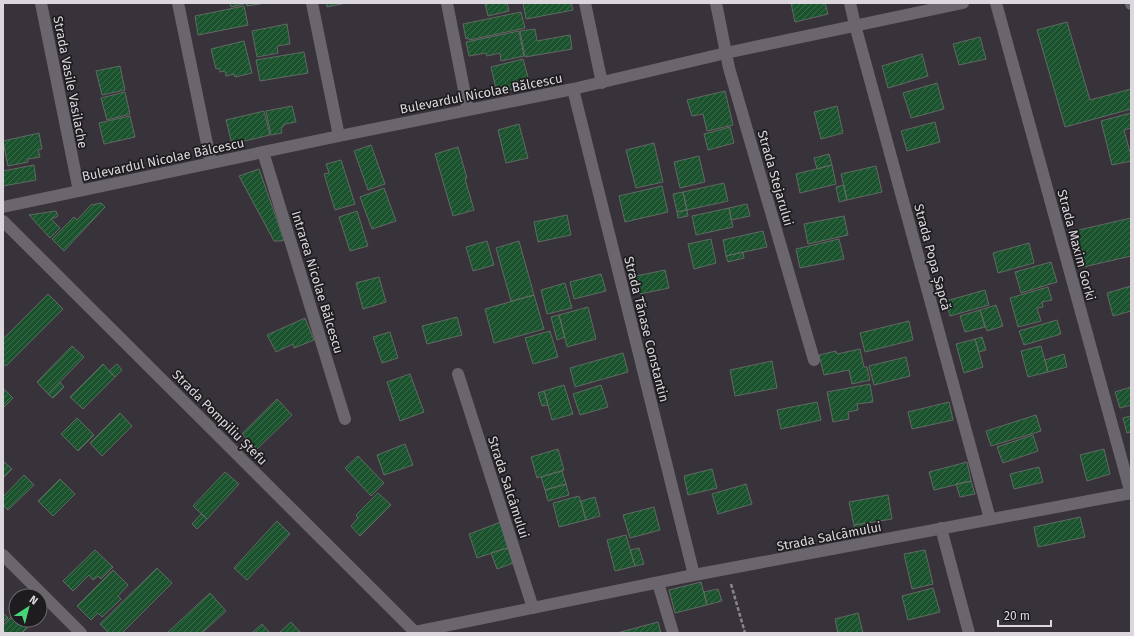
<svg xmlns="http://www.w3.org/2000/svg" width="1134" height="636" viewBox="0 0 1134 636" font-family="'Fira Sans',sans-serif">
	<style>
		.building { fill: url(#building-hatch); stroke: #616962 }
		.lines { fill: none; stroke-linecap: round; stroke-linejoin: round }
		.path { stroke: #89858b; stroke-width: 2.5; stroke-dasharray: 4 2; stroke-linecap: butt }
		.minor { stroke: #6b656e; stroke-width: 12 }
		.labels { text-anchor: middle; stroke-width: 3.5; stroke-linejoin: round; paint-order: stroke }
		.street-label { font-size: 13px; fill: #dbd7dc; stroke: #1e1c1f }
	</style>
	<defs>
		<pattern id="building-hatch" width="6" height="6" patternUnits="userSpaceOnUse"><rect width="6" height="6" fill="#1a532d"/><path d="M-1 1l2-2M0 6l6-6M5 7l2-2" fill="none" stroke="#3b6b4b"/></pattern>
	</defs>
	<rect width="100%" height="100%" fill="#38333b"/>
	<path class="building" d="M230 3H244V4L231 7Z
		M246 3H265L247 6Z
		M327 3H346L327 7Z
		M485 3H507L509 11 488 16Z
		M523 3H571L573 10 526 19Z
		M791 3H825L828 14 795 22Z
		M244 6 248 25 198 35 195 16Z
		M521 12 525 28 469 40V38L466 39 463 24Z
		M1067 22 1090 100 1131 89V109L1065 127 1037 30Z
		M287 24 290 44 277 46 278 53 257 57 252 31Z
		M535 29 537 41 570 35 572 49 525 57 520 31Z
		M519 31 524 56 501 61 500 53 487 56 486 53 469 56 466 42Z
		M980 37 986 59 959 65 953 44Z
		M244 41 252 73 235 77 234 74 226 76 225 71 220 72 219 68 216 69 211 49Z
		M304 52 308 73 260 81 256 60Z
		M922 54 928 76 888 88 882 66Z
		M523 59 530 85 497 93 491 67Z
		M120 66 125 90 102 95 96 71Z
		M937 83 944 109 911 118 903 93Z
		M725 91 733 125 707 131 703 114 692 116 687 100Z
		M125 92 130 114 107 120 101 98Z
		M292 106 296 122 285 124 281 129 282 133 271 135 266 111Z
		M837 106 843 133 821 139 814 112Z
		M264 111 270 135 232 144 226 120Z
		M1131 113V128L1124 130 1131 156V161L1112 165 1101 121Z
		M130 116 135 137 104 144 99 123Z
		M935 122 940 142 907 151 901 131Z
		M519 124 528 158 506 163 498 130Z
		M730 127 734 143 708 150 704 134Z
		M39 133 42 149 38 150 40 157 28 159V162L8 166 3 141Z
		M654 143 663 182 636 188 626 150Z
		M371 145 385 184 368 190 354 151Z
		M458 147 467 178 465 179 474 210 453 216 435 154Z
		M829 154 832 165 817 169 814 158Z
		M699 156 705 182 680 188 674 162Z
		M341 160 355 204 335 210 324 174 329 173 326 164Z
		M34 165 36 180 3 186V171Z
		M832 165 836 184 800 193 796 174Z
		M876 166 882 192 847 200 841 174Z
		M259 169 284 240 281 241H274L239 176Z
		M724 183 728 201 687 210 683 192Z
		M844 185 847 200 839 202 836 187Z
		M662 186 668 212 625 222 619 196Z
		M384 188 396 221 372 229 360 197Z
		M683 192 687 210 677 212 673 194Z
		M101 203 105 207 64 251 52 239 74 217 77 220 91 205Z
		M747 204 750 216 731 220 729 208Z
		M729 208 733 227 696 235 692 216Z
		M687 210 688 216 678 218 677 212Z
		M56 211 58 216 51 219 60 228 50 238 29 215Z
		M357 211 368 246 350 251 339 217Z
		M567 215 571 235 538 242 534 222Z
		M844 216 848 235 808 244 804 224Z
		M1131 218V256L1079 268 1070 232Z
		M763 231 767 247 726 256 723 240Z
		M711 239 716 263 694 269 688 244Z
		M839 239 844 259 800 268 796 249Z
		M487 241 494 265 473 271 466 247Z
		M519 241 534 295 511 301 496 248Z
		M1029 243 1034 263 998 273 993 253Z
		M743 252 744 258 728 262 726 256Z
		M1051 262 1057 282 1021 293 1015 272Z
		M665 270 669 288 640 294 636 276Z
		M601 274 606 291 574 299 570 282Z
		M379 277 386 302 363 309 356 283Z
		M565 283 572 308 547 314 541 290Z
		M1131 286V311L1113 316 1107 293Z
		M1048 287 1052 300 1042 302 1043 307 1037 308 1041 321 1018 327 1010 298Z
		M985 290 989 305 950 316 946 301Z
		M48 294 63 309 6 366 3 364V339Z
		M534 295 544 329 494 343 485 309Z
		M996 305 1003 326 987 331 980 310Z
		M588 307 596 339 567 347 559 315Z
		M980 310 985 327 965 332 960 316Z
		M559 315 565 337 557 340 551 317Z
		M457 317 462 335 427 344 422 326Z
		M305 318 314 340 294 348 293 344 276 352 267 335Z
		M1057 320 1061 334 1024 345 1019 331Z
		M909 321 913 340 865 352 860 333Z
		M550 331 558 357 533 364 525 338Z
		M390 332 398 358 382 363 373 337Z
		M982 337 986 350 979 352 975 339Z
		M975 339 983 367 964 373 956 344Z
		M72 346 84 357 48 394 37 382Z
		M1041 346 1048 372 1028 377 1021 351Z
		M860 349 864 367H867L870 380 852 384 849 370 824 375 819 355 836 351 837 354Z
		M623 353 628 372 575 387 570 368Z
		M1064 354 1067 367 1048 372 1045 360Z
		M906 357 910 376 874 385 869 366Z
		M772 361 777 388 735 396 730 370Z
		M103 364 115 377 83 409 70 397Z
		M117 364 122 370 115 377 109 371Z
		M410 374 424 412 400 421 387 382Z
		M60 382 64 387 53 398 48 394Z
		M870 384 873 402 857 404 858 410 848 412 849 419 833 422 827 392Z
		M564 385 573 414 552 420 544 391Z
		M601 385 608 407 580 415 573 394Z
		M1131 387V405L1120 408 1115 392Z
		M3 388 13 398 3 408Z
		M544 391 548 405 542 406 538 393Z
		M277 399 292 415 257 449 242 434Z
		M817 402 821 420 781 429 777 410Z
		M949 402 953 420 912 429 908 412Z
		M120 413 132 426 102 456 90 443Z
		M1036 415 1041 431 991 446 986 431Z
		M1131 416V432L1127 433 1123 418Z
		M77 418 94 435 78 451 61 434Z
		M1033 435 1038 451 1003 463 997 447Z
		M405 444 413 465 384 475 377 455Z
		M558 449 564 470 537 478 531 457Z
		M1104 449 1110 474 1087 481 1080 455Z
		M358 456 384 483 371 496 345 468Z
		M3 461 12 469 3 478Z
		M967 462 971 481 934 490 929 472Z
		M1039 467 1043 482 1014 489 1010 474Z
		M712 469 717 488 688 495 684 476Z
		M562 471 566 484 545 490 541 477Z
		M225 472 239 484 207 519 193 506Z
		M24 475 34 485 8 510 3 505V497Z
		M60 479 75 494 53 516 38 501Z
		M971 481 975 494 960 497 956 484Z
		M566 484 569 495 548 501 545 490Z
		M746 484 752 504 718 514 712 494Z
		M378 493 391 505 360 536 351 526 358 518 356 515Z
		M888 495 892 519 854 525 849 502Z
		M579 496 586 520 559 527 553 503Z
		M595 497 600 516 586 520 581 501Z
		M654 507 660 530 630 538 623 515Z
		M201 514 207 519 197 529 192 524Z
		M1080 517 1085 537 1038 547 1034 527Z
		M277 521 290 534 247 580 234 568Z
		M501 522 510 547 477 558 469 534Z
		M867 523 869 533 855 535 854 525Z
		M626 535 635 566 615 571 607 540Z
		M510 547 516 562 497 569 491 553Z
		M639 548 644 564 635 566 630 550Z
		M95 550 113 567 101 579 98 576 93 580 89 575 73 591 63 581Z
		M925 550 933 584 912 589 904 554Z
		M157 568 172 583 122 633H109L100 624Z
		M113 570 128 585 118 596 121 599 102 617 98 613 91 620 77 606Z
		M701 582 707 605 675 613 669 590Z
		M933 588 940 612 908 620 902 596Z
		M718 589 722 601 707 605 704 592Z
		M210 593 226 611 202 633H167Z
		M16 612V620H35L22 633H3V625Z
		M3 613 8 618 3 622Z
		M858 613 863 633H838L835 619Z
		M291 622 301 633H279Z
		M658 622 661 633H617Z
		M262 624 270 633H252Z"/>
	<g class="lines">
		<path class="path" d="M731 584 745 633"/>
		<path class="minor" d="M41 3 79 191
			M178 3 211 163
			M312 3 339 136
			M447 3 468 110
			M585 3 602 83
			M716 3 729 68 814 360
			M850 3 855 25 990 519
			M996 3 1131 494
			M1131 3V4
			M573 89 694 575
			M263 152 345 419
			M3 207 339 136 573 89 726 53 963 3
			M3 221 416 633
			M458 374 533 608
			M941 528 969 633
			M3 555 81 633
			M658 583 673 633
			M415 632 694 575 1131 493"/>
	</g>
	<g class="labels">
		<g class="street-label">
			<text transform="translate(71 82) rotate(79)" y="5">Strada Vasile Vasilache</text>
			<text transform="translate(481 93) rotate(-11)" y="5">Bulevardul Nicolae Bălcescu</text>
			<text transform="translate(163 159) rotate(-12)" y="5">Bulevardul Nicolae Bălcescu</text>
			<text transform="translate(776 178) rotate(74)" y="5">Strada Stejarului</text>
			<text transform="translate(1077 245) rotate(75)" y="5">Strada Maxim Gorki</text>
			<text transform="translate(933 257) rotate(75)" y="5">Strada Popa Șapcă</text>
			<text transform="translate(318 282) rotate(73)" y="5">Intrarea Nicolae Bălcescu</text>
			<text transform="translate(647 329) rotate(76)" y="5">Strada Tănase Constantin</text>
			<text transform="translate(220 417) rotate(45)" y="5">Strada Pompiliu Ștefu</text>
			<text transform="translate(509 487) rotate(72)" y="5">Strada Salcâmului</text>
			<text transform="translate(829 536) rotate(-11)" y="5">Strada Salcâmului</text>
		</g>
	</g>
	<rect width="1134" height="636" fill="none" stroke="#dbd7dc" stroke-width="8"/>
	<g transform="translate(28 608) rotate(36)"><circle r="19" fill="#1e1c1f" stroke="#6a676b"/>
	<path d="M0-3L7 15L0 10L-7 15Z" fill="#47d779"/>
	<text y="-6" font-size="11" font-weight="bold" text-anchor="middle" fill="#dbd7dc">N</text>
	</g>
	<path d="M998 620v6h53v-6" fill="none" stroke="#dbd7dc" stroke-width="2"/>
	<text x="1004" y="620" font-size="12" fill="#dbd7dc" stroke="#1e1c1f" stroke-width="3" paint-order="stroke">20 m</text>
</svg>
